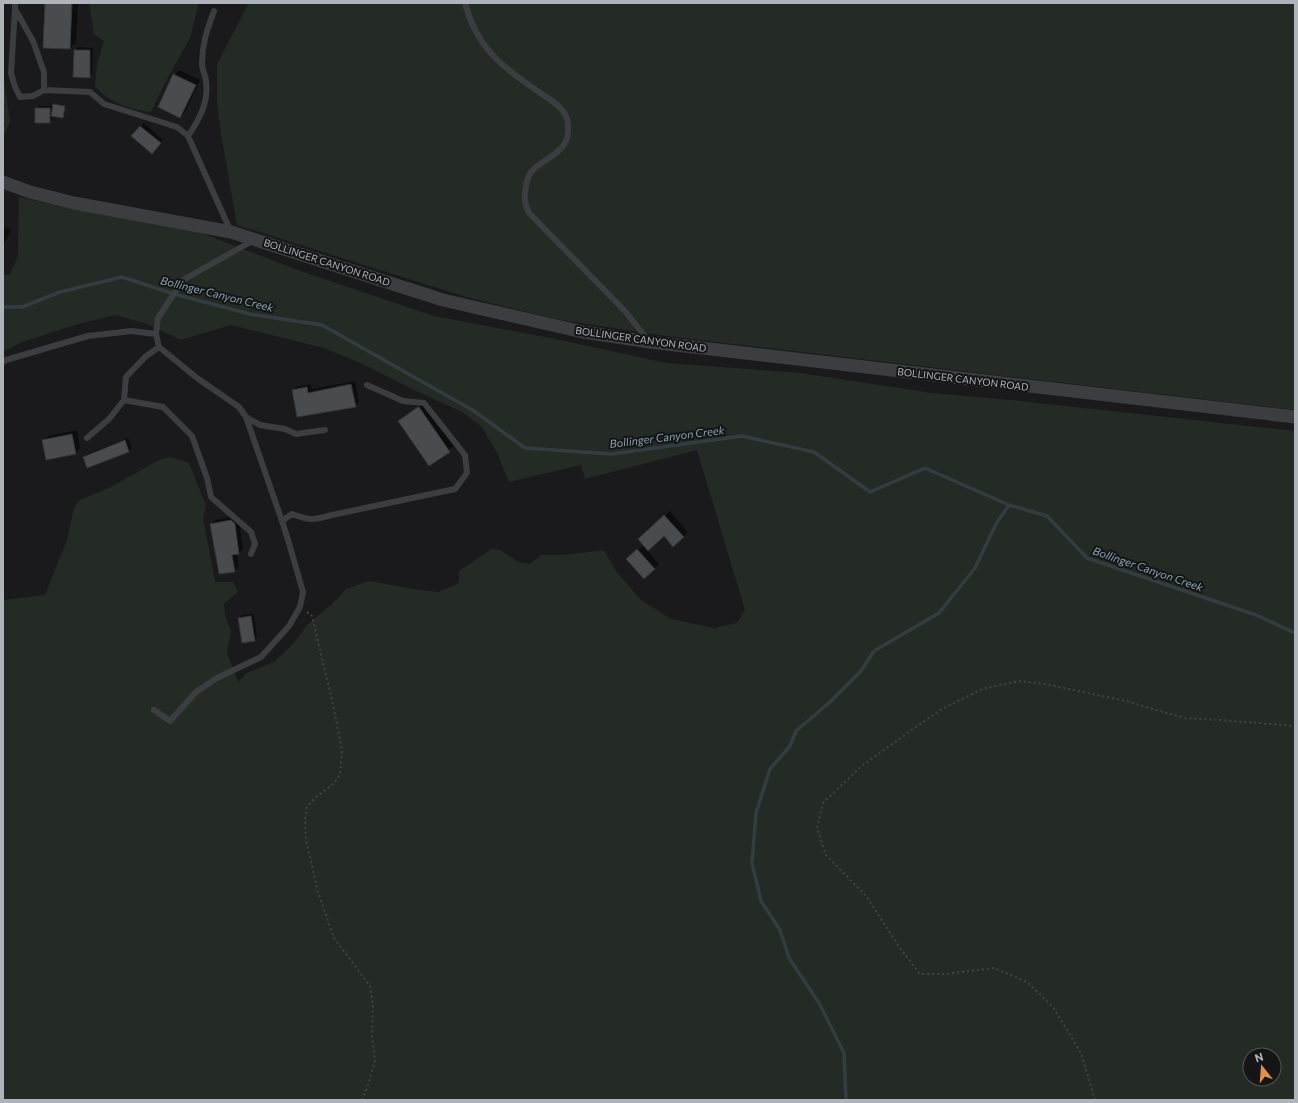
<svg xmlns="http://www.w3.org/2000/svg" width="1298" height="1103" viewBox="0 0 1298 1103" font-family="Commissioner,sans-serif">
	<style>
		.green { fill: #242b24; fill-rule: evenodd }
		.shadow { fill: #0007 }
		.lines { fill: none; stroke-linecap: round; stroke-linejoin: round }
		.stream { stroke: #333d41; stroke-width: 3.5 }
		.building { fill: #494b4e; stroke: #343538 }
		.path { stroke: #414447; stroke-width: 2; stroke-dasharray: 2 3; stroke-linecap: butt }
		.lane { stroke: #3b3d40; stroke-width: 6 }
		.street { stroke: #3b3d40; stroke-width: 13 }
		.labels { text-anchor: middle; stroke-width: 4; stroke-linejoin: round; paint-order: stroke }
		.street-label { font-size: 10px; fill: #aeb4ba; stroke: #151517 }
		.water-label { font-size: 11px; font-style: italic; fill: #89a6b1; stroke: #151517 }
	</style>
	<rect width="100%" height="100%" fill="#1a1a1c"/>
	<path class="green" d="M89 3H199L190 38 166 81 151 112C131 110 108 102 95 86L97 64 104 41 94 34Z
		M249 3H1295V410L666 336 561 320 466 297 237 225 221 134 217 103V64Z
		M3 75 10 121 5 133 3 134Z
		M19 197 77 210 201 233 306 273 434 316 560 340 667 363 800 373 932 393 1020 401 1295 431V1100H3V600L45 595 67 540 74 508 80 500 111 487 159 460 170 457 189 463 206 506 203 517 215 582H233L238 592 224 604 225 616 231 631 227 653 238 682 247 673 274 662 293 644 307 625 332 604 346 589 370 581 413 589 439 592 459 583V571L492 549 500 550 519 562 530 564 541 555H564L604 550 615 570 641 600 671 619 714 628 737 623 745 610 697 450 585 479 581 465 509 482 498 455 482 427 462 412 416 391 365 365 324 348 231 325 181 340 147 324 116 315 78 324 22 342 3 352V275L10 274 18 256ZM1250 1055H1274V1079H1250Z"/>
	<path class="shadow" d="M46 3H78L76 42 70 48Z
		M78 47 93 48 92 74 89 77 75 50Z
		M179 70 200 80 185 112 180 117 174 75Z
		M55 104 65 105 64 115 63 117 52 115V119L49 122 36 109 39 106H54Z
		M144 123 163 140 155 150 132 136Z
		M3 226 11 230 3 246Z
		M355 381 359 402 355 406 293 391 297 387 311 384 312 389Z
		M424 403 454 446 430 464 400 421 404 416Z
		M77 430 80 448 76 453 43 441 48 436Z
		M128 438 132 448 129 451 88 467 84 457 87 454Z
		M670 511 688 532 683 537 664 535 647 550 659 564 654 569 632 555 644 545V534Z
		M236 516 239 519 243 549 237 554 239 566 235 571 219 573 211 524 215 520Z
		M254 614 257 637 254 640 239 618 242 615Z"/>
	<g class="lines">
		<path class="stream" d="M3 307H22L60 292 122 277 174 294 250 314 322 325 474 411 525 448 611 454 742 436 814 452 870 492 925 468 1009 505 1047 516 1087 558 1256 615 1295 633
			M846 1100 844 1053 819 1003 789 958 780 930 761 901 752 863 756 813 770 769 790 746 796 731 830 702 861 671 874 651 939 613 975 568 996 524 1009 505"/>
	</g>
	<path class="building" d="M45 3H72L70 49 43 48Z
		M74 50H90V78L73 77Z
		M173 74 196 85 180 118 158 107Z
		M53 104 65 106 63 118 51 116Z
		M35 108H50V123H35Z
		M140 126 161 143 152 154 131 136Z
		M351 384 356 407 297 417 292 390 307 387 308 393Z
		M418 407H419L450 452 429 466 398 421Z
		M72 434 76 454 46 460 42 440Z
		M125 440 129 452 87 468 83 457Z
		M664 515 684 537 673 547 664 536 648 551 638 539Z
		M231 520 235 524 239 554 232 555 235 572 219 574 210 524Z
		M637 549 655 569 644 579 626 559Z
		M251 616 255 641 242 643 238 618Z"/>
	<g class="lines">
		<path class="path" d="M307 612 312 616 332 700 342 750 340 775 332 785 315 798 307 807 305 819 306 840 318 892 334 938 370 986 373 1006 372 1037 375 1061 368 1085 362 1100
			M1095 1100 1081 1053 1053 1007 1027 982 994 968 946 974H920L900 948 866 896 826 855 817 828 823 803 863 765 940 710 982 689 1019 681 1045 684 1126 701 1184 718 1221 720 1295 726"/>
		<path class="lane" d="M15 3V9L33 41 44 72V90L90 92 104 104 177 127 188 136 231 232
			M465 3C477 49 502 66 539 92 549 99 563 106 567 119 568 121 568 125 568 128 570 153 544 157 531 172 527 178 524 192 525 199 525 203 527 209 529 213L624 310 648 340
			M15 9 11 73 15 87 20 97 33 96 44 90
			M188 136C199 120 209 102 206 82 206 76 202 70 202 64 202 44 207 30 214 11
			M254 240 183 280 158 318 156 334 159 347 197 378 239 407 246 417 260 425 285 429 296 434 325 430
			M3 362 6 360 88 336 131 331 156 334
			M124 400 163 407 192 436 207 478 211 497 251 532 255 544 251 554
			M246 417 282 521
			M87 438 109 419 124 400 126 377 145 357 159 347
			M154 710 170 721 196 692 217 678 261 657 289 626 300 607 303 592 289 543 282 521 292 514C310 521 314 520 332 515L455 489 467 473 465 455 424 403 403 401 367 385"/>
		<path class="street" d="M3 182 30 192 74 203 231 232 443 300 583 332 650 342 1295 417"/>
	</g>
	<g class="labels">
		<g class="street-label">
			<text transform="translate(327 262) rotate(18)" y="4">BOLLINGER CANYON ROAD</text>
			<text transform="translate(641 339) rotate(8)" y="4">BOLLINGER CANYON ROAD</text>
			<text transform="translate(963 379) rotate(7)" y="4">BOLLINGER CANYON ROAD</text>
		</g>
		<g class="water-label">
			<text transform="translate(217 294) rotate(14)" y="4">Bollinger Canyon Creek</text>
			<text transform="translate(667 437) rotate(-7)" y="4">Bollinger Canyon Creek</text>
			<text transform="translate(1148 569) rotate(19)" y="4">Bollinger Canyon Creek</text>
		</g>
	</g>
	<rect width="1298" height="1103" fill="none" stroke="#aeb4ba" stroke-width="8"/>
	<g transform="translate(1262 1067) rotate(343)"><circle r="19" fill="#151517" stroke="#525558"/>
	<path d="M0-3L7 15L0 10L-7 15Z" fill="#e1914d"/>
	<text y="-6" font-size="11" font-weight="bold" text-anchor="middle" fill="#aeb4ba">N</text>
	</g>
</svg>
